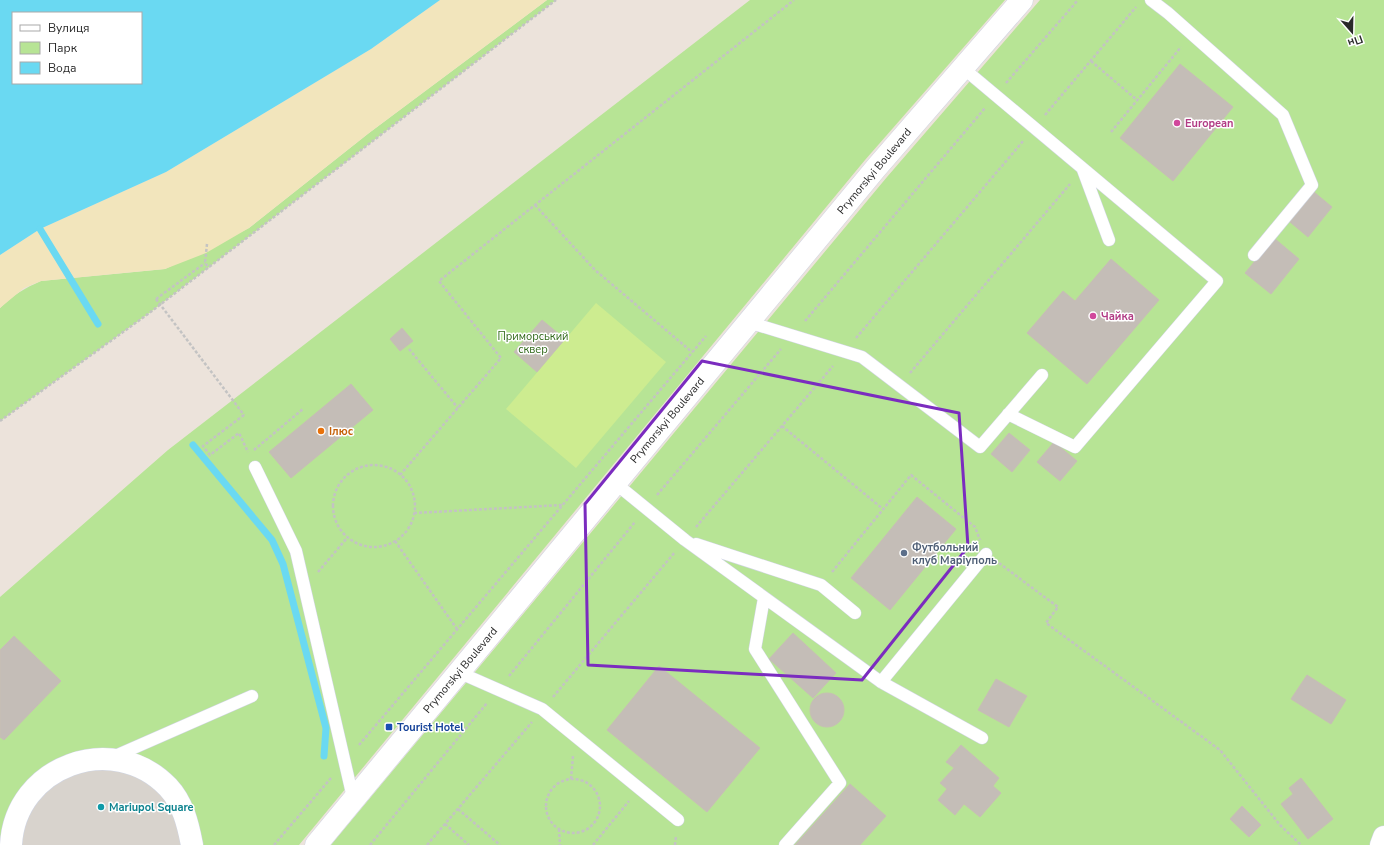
<svg xmlns="http://www.w3.org/2000/svg" width="1384" height="845" viewBox="0 0 1384 845" font-family="'Nunito Sans',sans-serif">
	<style>
		.green { fill: #b7e495 }
		.sand { fill: #f2e5bc }
		.pitch { fill: #cdec90 }
		.plaza { fill: #d8d3cd }
		.water { fill: #6ad9f2; fill-rule: evenodd }
		.lines { fill: none; stroke-linecap: round; stroke-linejoin: round }
		.stream { stroke: #6ad9f2; stroke-width: 7 }
		.building { fill: #c4bdb7; stroke: #c7bfb4 }
		.service-casing { stroke: #d0d5e3; stroke-width: 13 }
		.minor-casing { stroke: #d0d5e3; stroke-width: 23 }
		.tertiary-casing { stroke: #d0d5e3; stroke-width: 23 }
		.path { stroke: #c3c3c3; stroke-width: 2.5; stroke-dasharray: 3 2; stroke-linecap: butt }
		.service { stroke: #fff; stroke-width: 12 }
		.minor { stroke: #fff; stroke-width: 22 }
		.tertiary { stroke: #fff; stroke-width: 22 }
		.path-bridge { stroke: #c3c3c3; stroke-width: 2.5; stroke-dasharray: 3 2; stroke-linecap: butt }
		.marked { fill: none; stroke: #7b2cbf; stroke-width: 3; stroke-linejoin: round }
		.hotel-dot { fill: #d1479c; stroke: #fff; stroke-width: 1.5 }
		.food-dot { fill: #e8710a; stroke: #fff; stroke-width: 1.5 }
		.service-dot { fill: #5c6f8a; stroke: #fff; stroke-width: 1.5 }
		.transit-dot { fill: #1a4fb4; stroke: #fff; stroke-width: 1.5 }
		.culture-dot { fill: #0f9aa8; stroke: #fff; stroke-width: 1.5 }
		.labels { text-anchor: middle; stroke-width: 3; stroke-linejoin: round; paint-order: stroke }
		.hotel-label { font-size: 11px; font-weight: bold; fill: #b23c85; stroke: #fff; text-anchor: start }
		.street-label { font-size: 11px; fill: #292929; stroke: #fff }
		.park-label { font-size: 11px; fill: #2f6818; stroke: #fff }
		.food-label { font-size: 11px; font-weight: bold; fill: #c56008; stroke: #fff; text-anchor: start }
		.service-label { font-size: 11px; font-weight: bold; fill: #4e5e75; stroke: #fff; text-anchor: start }
		.transit-label { font-size: 11px; font-weight: bold; fill: #164399; stroke: #fff; text-anchor: start }
		.culture-label { font-size: 11px; font-weight: bold; fill: #0d838f; stroke: #fff; text-anchor: start }
	</style>
	<rect width="100%" height="100%" fill="#ece3db"/>
	<path class="green" d="M547 0H556L148 314 0 421V308C13 295 25 288 41 281L165 269 249 228 369 133Z
		M750 0H1005L865 160 299 845H0V597L168 450Z
		M1040 0H1384V845H331L887 177Z"/>
	<path class="sand" d="M440 0H547L369 133 249 228 206 253 165 269 41 281 24 288 0 308V255L40 229 166 172 371 49Z"/>
	<path class="pitch" d="M596 303 666 362 576 468 506 409Z"/>
	<path class="plaza" d="M110 759 168 787 192 845H11L47 776Z"/>
	<path class="water" d="M0 0H440L371 49 166 172 40 229 0 255ZM13 13H141V83H13Z"/>
	<g class="lines">
		<path class="stream" d="M40 229 98 324
			M193 445 272 540 283 564 326 728 324 756"/>
	</g>
	<path class="building" d="M1180 64 1233 107 1173 181 1120 138Z
		M1314 192 1332 207 1308 237 1290 222Z
		M1274 238 1299 259 1271 294 1245 273Z
		M1111 259 1159 300 1087 384 1027 333 1063 291 1075 301Z
		M542 320 565 339 537 372 514 352Z
		M402 328 413 341 400 351 390 339Z
		M351 384 373 410 291 478 269 452Z
		M1009 433 1030 450 1012 472 991 454Z
		M1054 442 1077 461 1060 481 1037 462Z
		M917 497 956 529 890 610 851 578Z
		M793 633 836 673 813 698 769 659Z
		M14 636 61 681 4 740 0 737V650Z
		M659 666 760 748 707 812 607 730Z
		M1307 675 1346 700 1331 724 1291 699Z
		M996 679 1027 696 1009 727 978 710Z
		M810 710a17 17 0 1 1 34 0a17 17 0 1 1-34 0Z
		M961 745 999 778 993 786 1001 793 980 817 964 804 955 815 938 800 947 789 940 783 954 768 946 762Z
		M1301 778 1333 819 1308 839 1281 804 1293 794 1289 788Z
		M850 784 886 816 860 845H795Z
		M1242 806 1261 825 1249 837 1230 819Z"/>
	<g class="lines">
		<g class="service-casing">
			<path id="service" d="M1151 0 1168 13 1283 115 1312 185 1254 255
				M963 68 1217 281 1075 447 1008 414
				M1083 170 1109 240
				M748 322 862 357 980 447 1042 375
				M255 467 296 551 353 798
				M615 483 685 540 881 682 982 738
				M696 544 821 585 855 613
				M764 598 755 649 840 783 785 845
				M458 672 542 709 678 820
				M881 682 986 554
				M113 757 252 696"/>
		</g>
		<g class="minor-casing">
			<path id="minor" d="M11 845C15 766 113 730 168 787 183 803 188 824 192 845
				M1381 845 1384 837"/>
		</g>
		<g class="tertiary-casing">
			<path id="tertiary" d="M316 845 876 168 1022 0"/>
		</g>
		<path class="path" d="M1091 61 1137 100
			M1006 83 1078 0
			M1045 115 1136 7
			M1111 132 1181 47
			M535 205 595 270 692 352
			M207 244 205 263 209 268
			M156 299 205 263
			M805 321 985 108
			M856 338 1024 140
			M409 349 458 408
			M910 373 1070 184
			M244 415 203 446 210 455 239 433 248 452
			M0 421 148 314 556 0
			M782 426 883 509
			M254 450 303 409
			M333 506a41 41 0 1 1 82 0a41 41 0 1 1-82 0Z
			M400 475 501 358 439 281 794 0
			M657 495 781 349
			M414 513 563 505
			M696 527 833 366
			M395 541 457 629
			M999 563 1058 607 1046 623 1220 750 1280 825 1301 845
			M318 572 347 538
			M832 572 911 475 975 527 980 540
			M509 676 635 522
			M553 697 675 552
			M359 745 706 336
			M571 779 573 756
			M546 806a27 27 0 1 1 54 0a27 27 0 1 1-54 0Z
			M458 809 500 845
			M445 824 469 845
			M559 829 560 845
			M274 845 331 778
			M370 845 487 703
			M427 845 532 722
			M593 845 629 801
			M675 845 676 836"/>
		<use href="#service" class="service"/>
		<use href="#minor" class="minor"/>
		<use href="#tertiary" class="tertiary"/>
		<path class="path-bridge" d="M156 299 244 415"/>
	</g>
	<path class="marked" d="M702 361 959 413 968 547 862 680 588 665 585 504Z"/>
	<g class="hotel-dot">
		<circle cx="1177" cy="123" r="4"/>
		<circle cx="1093" cy="316" r="4"/>
	</g>
	<circle class="food-dot" cx="321" cy="431" r="4"/>
	<circle class="service-dot" cx="904" cy="553" r="4"/>
	<rect class="transit-dot" x="385" y="723" width="8" height="8" rx="2"/>
	<circle class="culture-dot" cx="101" cy="807" r="4"/>
	<g class="labels">
		<g class="hotel-label">
			<text x="1185" y="127">European</text>
			<text x="1101" y="320">Чайка</text>
		</g>
		<g class="street-label">
			<text transform="translate(874 171) rotate(-50)" y="4">Prymorskyi Boulevard</text>
			<text transform="translate(667 420) rotate(-50)" y="4">Prymorskyi Boulevard</text>
			<text transform="translate(460 670) rotate(-50)" y="4">Prymorskyi Boulevard</text>
		</g>
		<g class="park-label">
			<text x="533" y="340">Приморський<tspan x="533" dy="13">сквер</tspan></text>
		</g>
		<g class="food-label">
			<text x="329" y="435">Ілюс</text>
		</g>
		<g class="service-label">
			<text x="912" y="551">Футбольний<tspan x="912" dy="13">клуб Маріуполь</tspan></text>
		</g>
		<g class="transit-label">
			<text x="397" y="731">Tourist Hotel</text>
		</g>
		<g class="culture-label">
			<text x="109" y="811">Mariupol Square</text>
		</g>
	</g>
	<rect x="12" y="12" width="130" height="72" fill="#ffffff" stroke="#a9a9a9"/>
	<rect x="20" y="25" width="20" height="6" fill="#ffffff" stroke="#a9a9a9"/>
	<text x="48" y="32" font-size="12" fill="#292929">Вулиця</text>
	<rect x="20" y="42" width="20" height="12" fill="#b7e495" stroke="#a9a9a9"/>
	<text x="48" y="52" font-size="12" fill="#292929">Парк</text>
	<rect x="20" y="62" width="20" height="12" fill="#6ad9f2" stroke="#a9a9a9"/>
	<text x="48" y="72" font-size="12" fill="#292929">Вода</text>
	<g transform="translate(1352 32) rotate(160)" stroke="#ffffff" stroke-width="3" paint-order="stroke">
	<path d="M0-3L7 15L0 10L-7 15Z" fill="#292929"/>
	<text y="-6" font-size="11" font-weight="bold" text-anchor="middle" fill="#292929">Пн</text>
	</g>
</svg>
